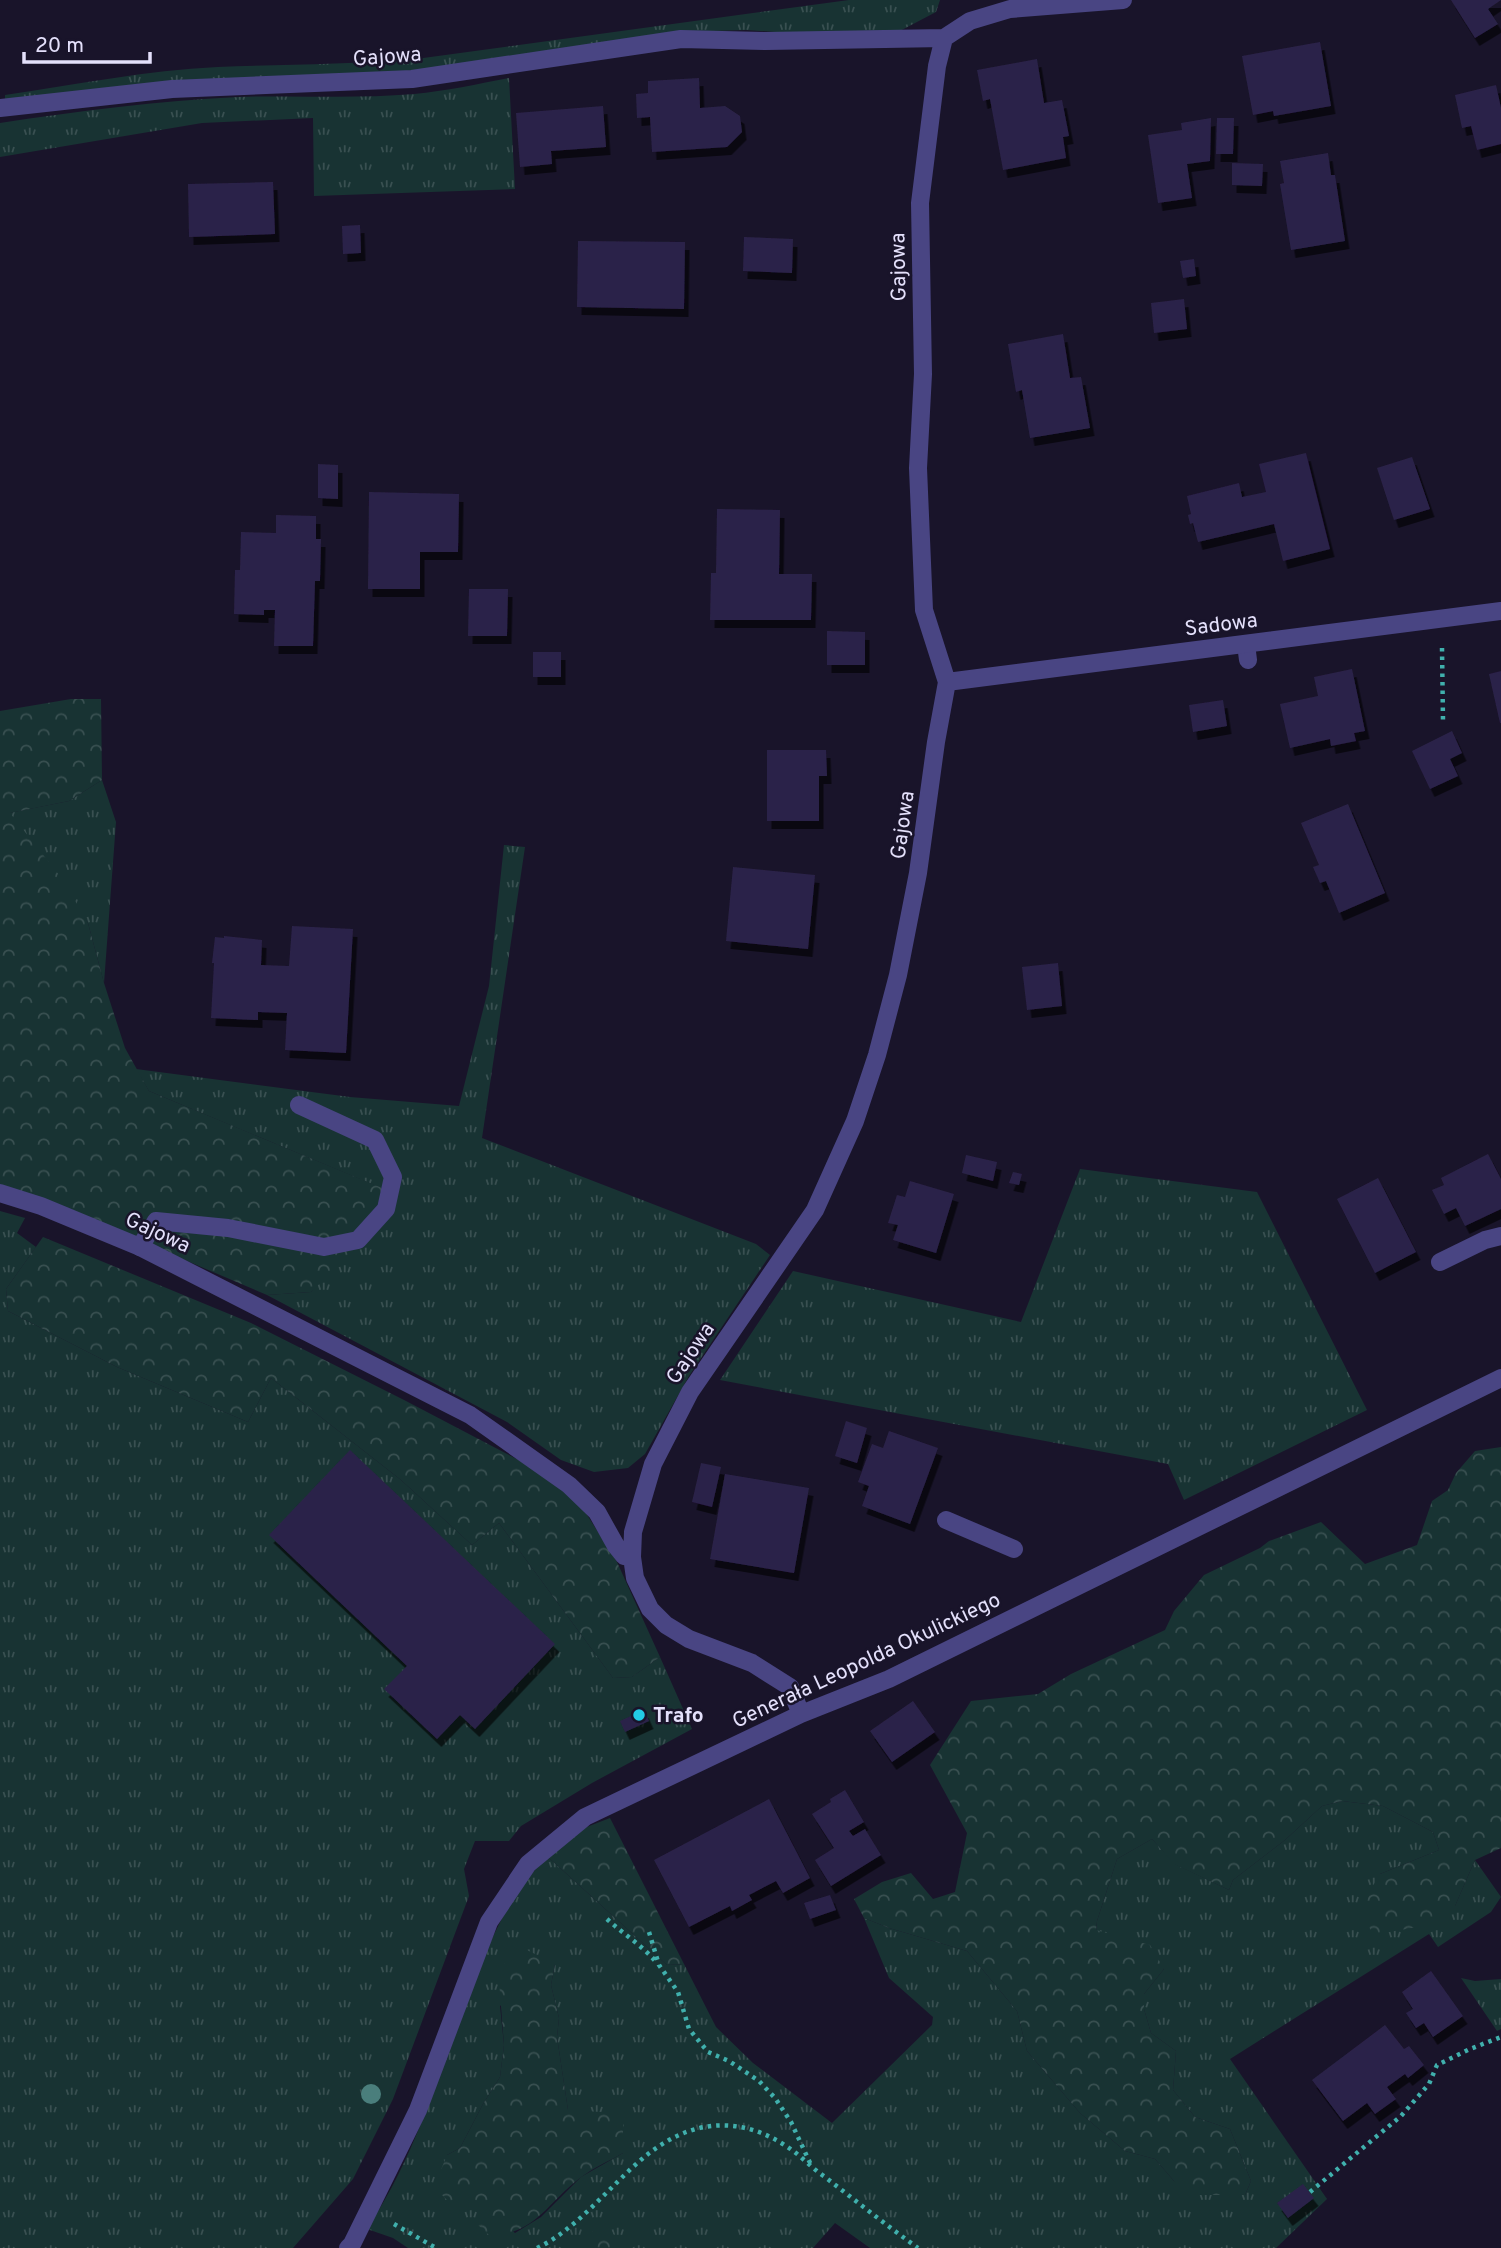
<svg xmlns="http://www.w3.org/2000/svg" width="1501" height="2248" viewBox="0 0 1501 2248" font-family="Overpass,sans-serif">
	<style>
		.grass { fill: url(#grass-tufts); fill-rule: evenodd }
		.forest { fill: url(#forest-crowns) }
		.building { fill: #2b2248; filter: url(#shadow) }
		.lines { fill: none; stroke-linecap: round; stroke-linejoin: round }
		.path { stroke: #40b0ad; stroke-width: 4.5; stroke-dasharray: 3.5 5; stroke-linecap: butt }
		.lane { stroke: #494583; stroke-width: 18 }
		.street { stroke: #494583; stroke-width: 18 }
		.tree { fill: #4a7e7c }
		.poi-dot { fill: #22cce5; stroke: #19142a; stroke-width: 2.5 }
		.labels { text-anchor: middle; stroke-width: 5; stroke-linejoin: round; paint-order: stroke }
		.street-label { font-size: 21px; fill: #e4e0fb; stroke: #19142a }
		.poi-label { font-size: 21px; font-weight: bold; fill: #e4e0fb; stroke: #19142a; text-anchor: start }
	</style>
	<defs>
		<pattern id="grass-tufts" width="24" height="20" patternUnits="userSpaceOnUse" patternTransform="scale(1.75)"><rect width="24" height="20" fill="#183333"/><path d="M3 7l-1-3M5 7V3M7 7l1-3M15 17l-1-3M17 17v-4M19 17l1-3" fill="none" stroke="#395051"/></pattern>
		<pattern id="forest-crowns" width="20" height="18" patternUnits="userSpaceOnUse" patternTransform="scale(1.75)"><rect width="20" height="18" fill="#183333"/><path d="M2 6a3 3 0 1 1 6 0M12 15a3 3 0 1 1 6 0" fill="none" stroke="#395051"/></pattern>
		<filter id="shadow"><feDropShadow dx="4.5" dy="8" stdDeviation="0" flood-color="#0009"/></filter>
	</defs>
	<rect width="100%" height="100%" fill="#19142a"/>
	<path class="grass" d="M849 0H940L936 12 896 33 832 36 746 30 679 32 442 68 5 105V95C75 85 147 70 218 67 284 64 350 65 416 59Z
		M509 78 515 189 314 196 313 118 202 123 0 157V123C79 111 158 101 238 97 297 95 356 99 414 94 446 91 478 84 509 78Z
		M102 780 116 822 104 983 88 923 9 813 69 801Z
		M504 845 525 847 482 1138 756 1244 770 1255 689 1376 645 1454 628 1468 594 1472 561 1460 507 1422 267 1295 311 1292 391 1192 149 1091 136 1069 350 1097 459 1106 489 986Z
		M1080 1169 1257 1192 1367 1410 1184 1500 1168 1464 720 1380 793 1271 1021 1322Z
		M0 1211 25 1218 17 1233 36 1247 6 1289 8 1311 117 1367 248 1422 271 1378 401 1480 472 1545 499 1523 613 1678 632 1677 660 1657 692 1729 592 1783 521 1826 509 1841H475L464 1869 469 1896 393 2099 353 2179 293 2248H0Z
		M1342 1801 1383 1806 1433 1832 1439 1850 1380 1874 1455 1906 1475 1860 1501 1897 1491 1912 1438 1947 1429 1934 1230 2059 1327 2199 1276 2248H870L835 2223 813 2248H408L393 2238 367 2229C378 2211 390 2192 399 2173 414 2143 426 2111 438 2080 467 2009 491 1907 548 1857L667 1965 684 1964 716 2027 753 2063 832 2123 932 2025 933 2017 889 1978 864 1918 889 1928 967 1951 1017 2011 1027 2051 1080 2113 1125 2151 1155 2159 1174 2181 1218 2193 1245 2195 1251 2181 1230 2129 1195 2117 1173 2090 1176 2051 1151 2033 1144 2009V1994L1164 1969 1096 1931 1097 1921 1117 1859 1152 1839 1175 1864 1229 1890 1233 1880 1285 1840 1322 1806ZM555 1964 551 1985 559 2018 557 2037 568 2110 623 2153 581 2177 541 2217 515 2233 480 2203 447 2155 460 2148 483 2104 500 2077 504 2045 500 2006Z
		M1461 1978 1475 1981 1501 1979V2029L1497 2031Z"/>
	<path class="forest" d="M71 699H101L102 780 69 801 10 813 63 880 88 923 104 983 125 1048 149 1091 392 1192 367 1237 311 1292 267 1295 44 1200 0 1186V711Z
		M43 1237 251 1323 406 1401 549 1476 584 1510 617 1562 660 1657 632 1677 613 1678 499 1523 472 1545 401 1480 271 1378 248 1422 117 1367 8 1311 6 1289Z
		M1501 1447V1848L1475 1860 1455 1906 1423 1926 1372 1935 1362 1904 1380 1874 1439 1850 1433 1832 1383 1806 1342 1801 1322 1806 1285 1840 1233 1880 1229 1890 1174 1864 1152 1839 1117 1859 1097 1921 1096 1930 1150 1945 1164 1969 1144 1994V2009L1151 2033 1176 2051 1173 2090 1195 2117 1230 2129 1251 2181 1245 2195H1190L1174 2181 1155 2159 1125 2151 1080 2113 1027 2051 1017 2011 967 1951 889 1928 864 1918 854 1899 882 1882 911 1873 933 1899 955 1892 967 1833 930 1765 971 1701 1038 1694 1071 1674 1165 1630 1174 1611 1204 1575 1260 1548 1269 1541 1321 1522 1365 1564 1417 1545 1432 1501 1448 1490 1456 1473 1475 1451Z
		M610 1818 684 1964 667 1965 548 1857 579 1830Z
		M527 1950 555 1964 551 1985 559 2018 557 2037 568 2110 618 2113 623 2123V2153C609 2161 593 2168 580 2178 544 2206 542 2227 492 2238L475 2222 480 2203 452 2205 434 2187 447 2155 460 2148 483 2104 500 2077 504 2045 498 1968Z
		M610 2228 621 2248H578L593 2231Z"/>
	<path class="building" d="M1451 0H1501L1488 9 1498 24 1475 38Z
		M1320 42 1331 106 1274 116 1273 111 1253 115 1242 56Z
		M1037 59 1044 103 1062 100 1069 136 1063 137 1066 158 1003 170 990 99 983 101 977 70Z
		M699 78 700 108 725 106 740 116 742 132 727 147 652 152 650 117 637 118 636 94 648 93V81Z
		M1496 85 1501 108V144L1477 150 1471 126 1462 128 1455 95Z
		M603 106 606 147 551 151 552 164 520 167 516 113Z
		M1211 118 1210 161 1187 164 1192 198 1158 203 1148 135 1182 130 1181 123Z
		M1217 118H1234L1233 154H1216Z
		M1328 153 1331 175H1335L1345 241 1291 250 1280 184 1284 183 1280 161Z
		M1232 163 1263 164 1262 186 1232 185Z
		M273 182 275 234 189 237 188 184Z
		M360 225 361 253 343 254 342 226Z
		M744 237 793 239 792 273 743 271Z
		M578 241 685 242 684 309 577 307Z
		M1194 259 1196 276 1183 278 1180 261Z
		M1184 299 1187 329 1154 333 1151 303Z
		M1063 334 1070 378 1081 377 1090 428 1030 438 1022 390 1016 392 1008 344Z
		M1306 453 1330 549 1283 561 1274 524 1198 542 1193 523 1190 524 1188 515 1191 514 1187 496 1239 483 1242 497 1266 492 1259 464Z
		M1412 457 1430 509 1394 520 1377 468Z
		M318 464 338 465V499L318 498Z
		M369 492 459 494 458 552H420V589H368Z
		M717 509 780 510 779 574H812L811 620H710L711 573H716Z
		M276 515 316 516V539H321L320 581H315L313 646H274L275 610H264V615L234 614 235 570H240L241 532 276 533Z
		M469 589H508L507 636H468Z
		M827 631 865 632V665H827Z
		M533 652H561V677H533Z
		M1352 669 1365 731 1354 733 1356 741 1331 746 1330 739 1290 748 1280 704 1318 696 1314 677Z
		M1501 671V723H1500L1489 674Z
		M1223 700 1227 726 1193 732 1189 705Z
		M1452 731 1462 753 1450 759 1458 776 1430 789 1412 751Z
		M767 750H826L827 776H819V821H767Z
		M1348 804 1385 893 1339 913 1326 881 1320 883 1313 867 1319 865 1301 823Z
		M733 867 815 875 808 949 726 941Z
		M292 926 353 929 346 1053 285 1050 287 1013 258 1012V1020L211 1018 214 963H212L215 937 224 938V936L262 940 261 965 289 966Z
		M1058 963 1062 1006 1027 1010 1022 967Z
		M1488 1154 1501 1179V1209L1465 1226 1456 1208 1444 1214 1432 1190 1444 1185 1441 1178Z
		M966 1155 997 1162 993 1181 962 1173Z
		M1013 1172 1022 1174 1019 1185 1009 1183Z
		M1378 1178 1416 1252 1375 1273 1337 1199Z
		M910 1181 954 1194 936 1253 893 1240 898 1225 888 1223 897 1195 905 1197Z
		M846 1421 867 1428 857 1463 835 1456Z
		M889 1431 938 1448 910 1524 862 1506 869 1486 858 1482 872 1444 883 1448Z
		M350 1450 555 1644 475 1729 460 1715 437 1739 384 1689 407 1666 269 1535Z
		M701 1463 721 1467 712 1507 692 1502Z
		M725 1474 809 1488 794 1573 710 1559Z
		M913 1701 935 1732 892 1762 870 1731Z
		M644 1710 649 1721 625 1732 620 1721Z
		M845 1790 864 1822 849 1831 853 1836 865 1829 881 1855 831 1886 815 1860 834 1848 812 1814 831 1802 830 1799Z
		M769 1799 810 1878 783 1893 776 1881 749 1895 752 1900 732 1911 730 1906 689 1927 654 1860Z
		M830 1895 836 1910 810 1919 804 1903Z
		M1431 1971 1463 2016 1433 2037 1424 2023 1416 2028 1406 2013 1413 2009 1402 1992Z
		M1385 2025 1404 2049 1409 2046 1424 2065 1408 2078 1405 2074 1387 2087 1396 2099 1375 2114 1367 2103 1343 2121 1312 2080Z
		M1303 2184 1314 2198 1288 2218 1277 2203Z"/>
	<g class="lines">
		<path class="path" d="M1442 648 1443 721
			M607 1919C623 1934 642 1945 656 1962
			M649 1932 659 1965 678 1992 689 2029 708 2052 729 2061 759 2081 775 2098 791 2122 811 2165
			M1310 2192 1401 2116 1429 2084 1437 2065 1470 2049 1501 2037
			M394 2224 436 2248
			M537 2248C576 2230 609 2187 642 2159 689 2119 740 2113 792 2150 803 2158 813 2169 825 2177 856 2201 886 2225 918 2248"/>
		<path class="lane" d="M1246 644 1248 660
			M140 1247 156 1221 228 1228 324 1247 358 1240 386 1209 393 1177 375 1140 299 1105
			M1440 1262 1485 1240 1501 1236
			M946 1520 1014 1549"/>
		<path class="street" d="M0 108 172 89 412 79 681 39 766 41 944 38 970 21 1010 9 1123 0
			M947 682 1501 611
			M0 1193 41 1206 140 1247 470 1415 569 1485 597 1512 616 1546 624 1556 632 1557
			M801 1714 790 1687 752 1663 689 1639 666 1625 650 1609 635 1578 632 1557 633 1532 653 1464 690 1392 815 1210 855 1121 877 1055 898 975 918 873 936 742 947 682 924 610 918 468 923 374 920 203 937 66 944 38
			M348 2248 352 2244 418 2110 489 1922 528 1864 585 1817 801 1714 889 1679 1501 1378"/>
	</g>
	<circle class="tree" cx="371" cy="2094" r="10"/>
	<circle class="poi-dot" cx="639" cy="1715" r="7"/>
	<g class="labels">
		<g class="street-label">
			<text transform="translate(387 56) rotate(-4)" y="7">Gajowa</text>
			<text transform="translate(898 267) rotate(-91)" y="7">Gajowa</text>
			<text transform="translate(1221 624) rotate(-7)" y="7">Sadowa</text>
			<text transform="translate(902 825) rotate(-82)" y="7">Gajowa</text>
			<text transform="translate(158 1232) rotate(25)" y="7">Gajowa</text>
			<text transform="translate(690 1353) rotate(-56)" y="7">Gajowa</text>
			<text transform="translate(866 1660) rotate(-25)" y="7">Generała Leopolda Okulickiego</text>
		</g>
		<g class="poi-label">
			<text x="653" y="1722">Trafo</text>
		</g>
	</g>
	<path d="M24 52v10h126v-10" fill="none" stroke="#e4e0fb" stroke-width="3.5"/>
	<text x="35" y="52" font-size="21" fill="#e4e0fb" stroke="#19142a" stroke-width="5" paint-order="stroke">20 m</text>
</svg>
